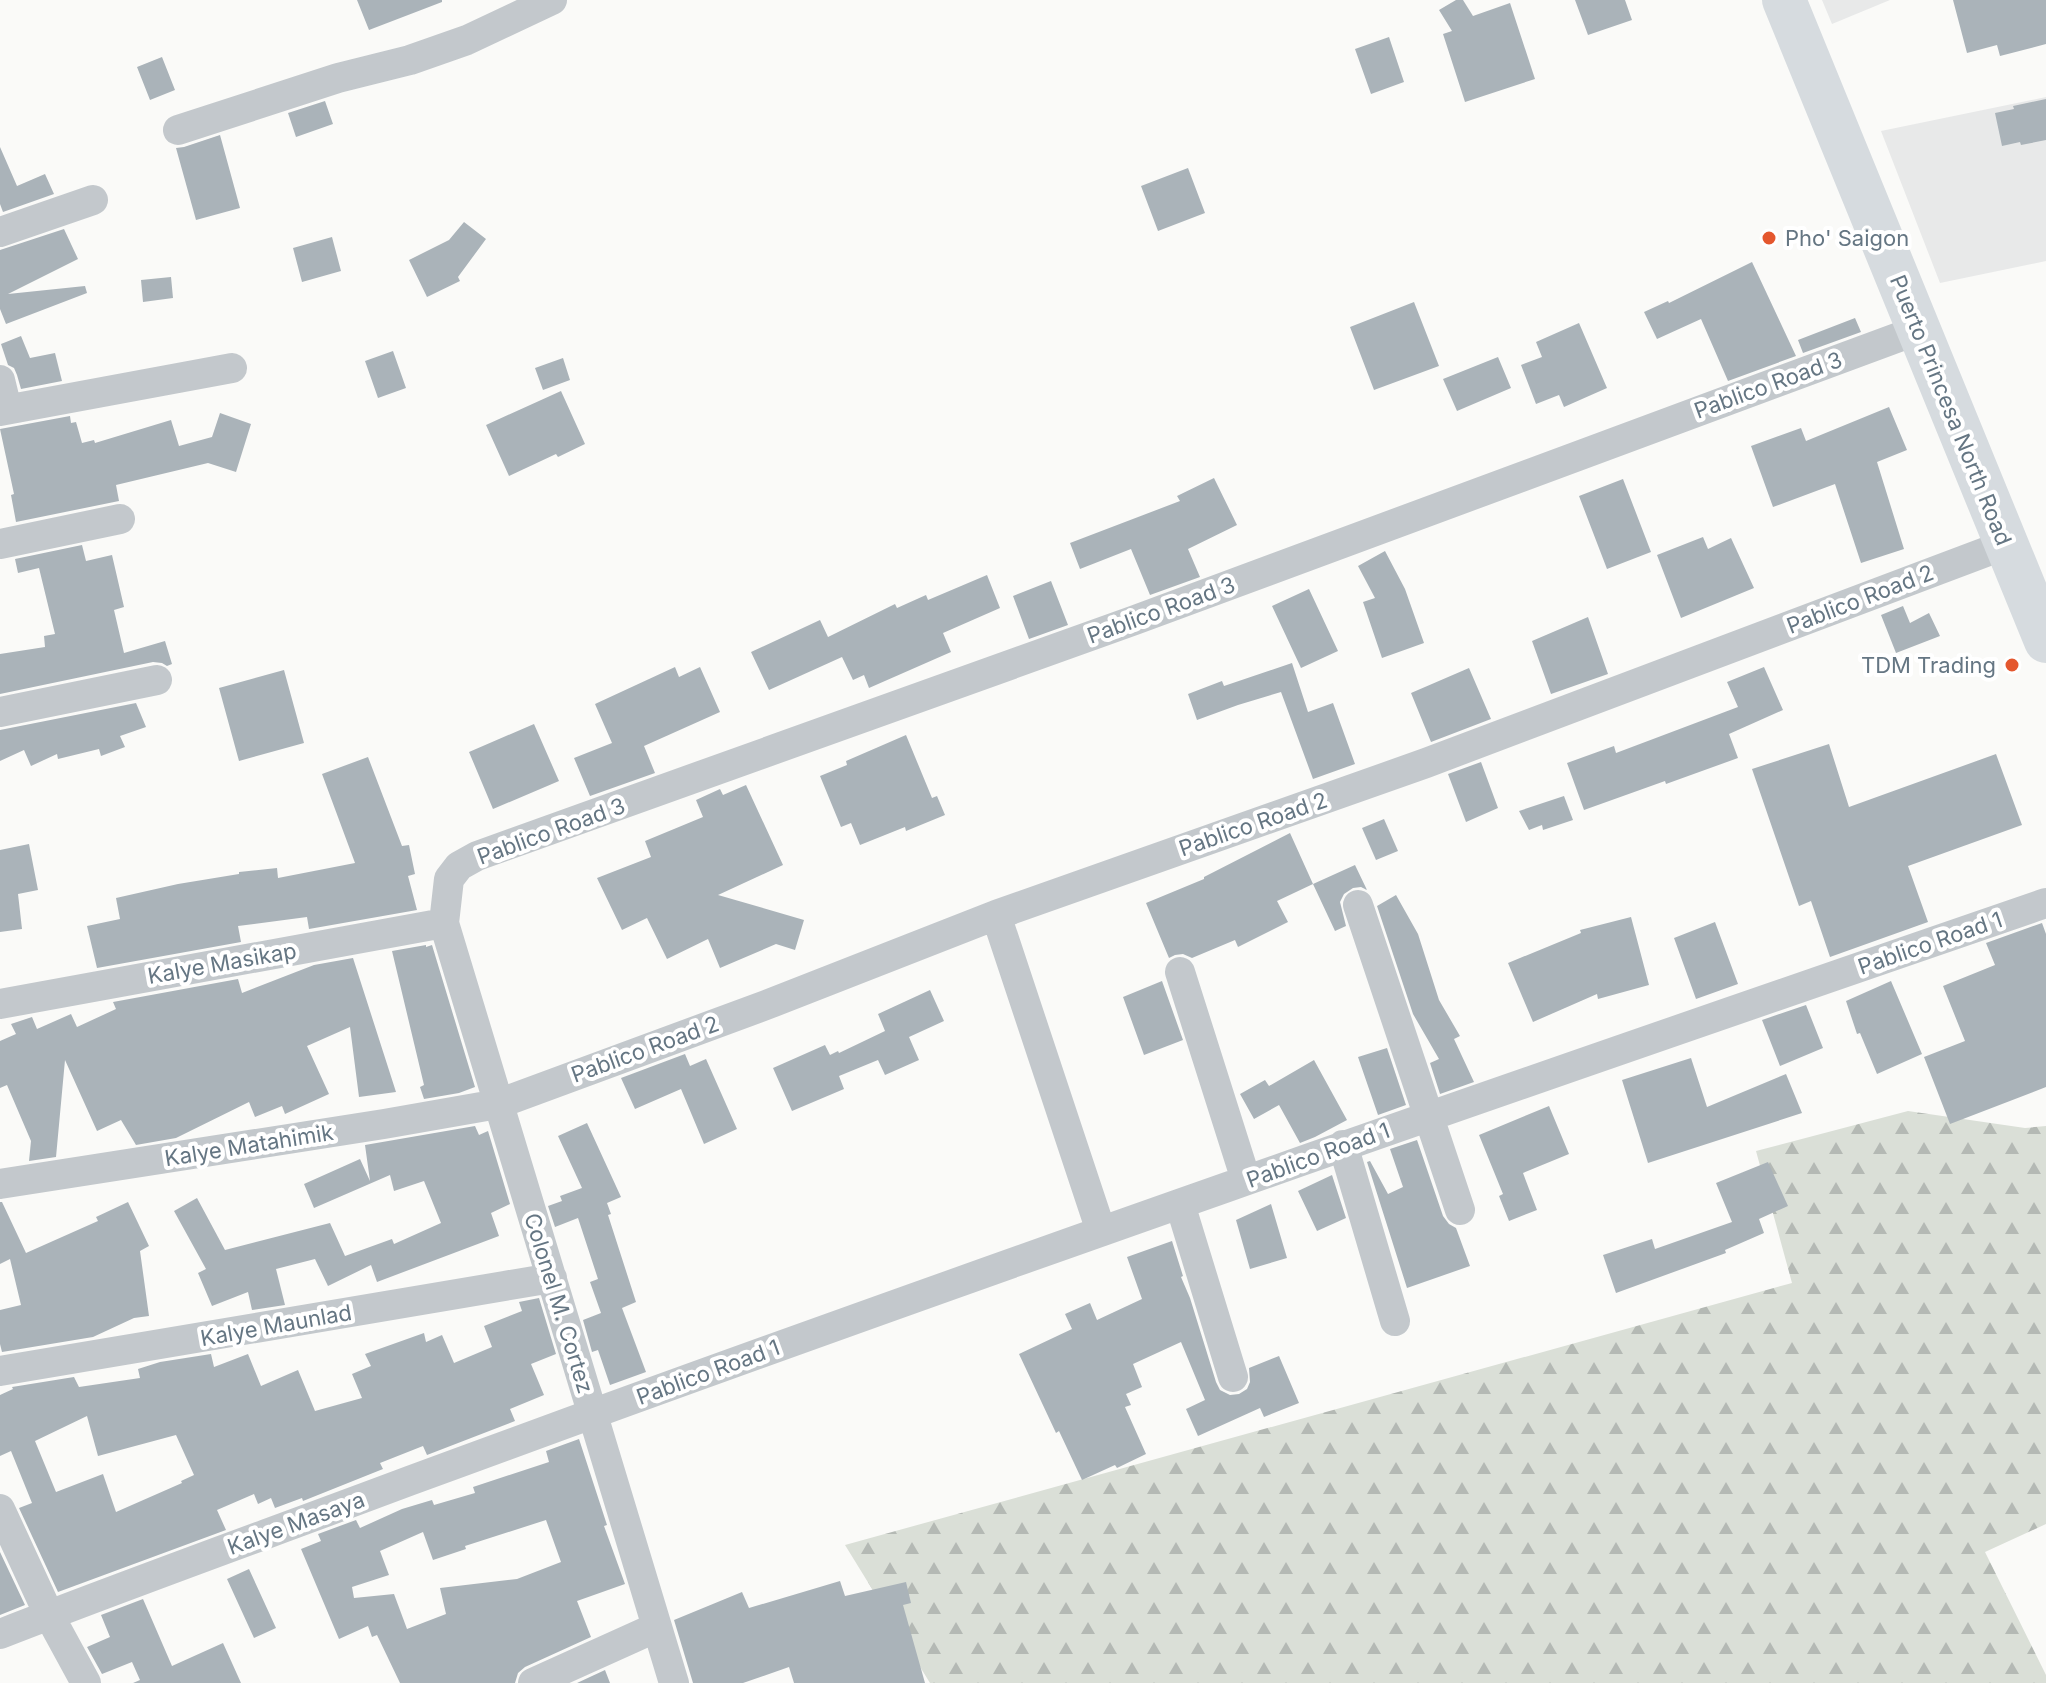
<svg xmlns="http://www.w3.org/2000/svg" width="2046" height="1683" viewBox="0 0 2046 1683" font-family="Inter,sans-serif">
	<style>
		.built { fill: #e8e9e9 }
		.forest { fill: url(#forest-firs) }
		.building { fill: #aab3b9; fill-rule: evenodd }
		.lines { fill: none; stroke-linecap: round; stroke-linejoin: round }
		.street { stroke: #c3c8cc; stroke-width: 30 }
		.primary { stroke: #d6dbdf; stroke-width: 44 }
		.poi-dot { fill: #e4572e; stroke: #fff; stroke-width: 3 }
		.labels { text-anchor: middle; stroke-width: 8; stroke-linejoin: round; paint-order: stroke }
		.poi-label { font-size: 22px; fill: #657683; stroke: #fff; text-anchor: start }
		.street-label { font-size: 22px; fill: #657683; stroke: #fff }
	</style>
	<defs>
		<pattern id="forest-firs" width="22" height="20" patternUnits="userSpaceOnUse" patternTransform="scale(2)"><rect width="22" height="20" fill="#dadfd7"/><path d="M5 1l3.5 6h-7zM16 11l3.5 6h-7z" fill="#b4b9b4"/></pattern>
	</defs>
	<rect width="100%" height="100%" fill="#fafaf8"/>
	<path class="built" d="M1822 0H1890L1832 24Z
		M2046 97V261L1940 283 1881 131Z"/>
	<path class="forest" d="M1908 1111 2025 1128 2046 1126V1524L1985 1552 2046 1675V1683H930L845 1545 1792 1283 1756 1151Z"/>
	<path class="building" d="M357 0H442V2L369 30Z
		M1456 0H1463L1473 16 1510 3 1535 79 1465 102 1443 34 1452 31 1439 10Z
		M1575 0H1625L1632 20 1588 35Z
		M1953 0H2046V44L2000 56 1997 45 1967 53Z
		M1389 37 1404 82 1371 94 1355 49Z
		M162 57 175 90 150 100 137 67Z
		M2046 99V140L2021 145 2020 142 2002 146 1995 113 2014 109 2013 106Z
		M325 101 333 124 296 137 288 113Z
		M220 135 240 208 196 220 176 148 184 147Z
		M0 147 17 186 45 174 54 194 3 212 0 204Z
		M1188 168 1205 213 1158 231 1141 186Z
		M464 222 486 239 458 277 460 281 427 297 409 260 449 240Z
		M64 229 78 259 8 294 85 286 87 293 6 324 0 309V250Z
		M332 237 341 271 302 282 293 248Z
		M1752 262 1796 356 1728 381 1701 319 1657 339 1644 312 1668 301 1669 303Z
		M171 277 173 298 143 302 141 280Z
		M1414 302 1439 366 1374 390 1350 327Z
		M1855 318 1861 332 1803 353 1798 340Z
		M1579 323 1607 388 1564 407 1559 395 1536 404 1521 365 1542 357 1536 342Z
		M21 336 30 358 55 353 62 381 21 389 17 375 14 368 8 365 1 344Z
		M393 351 406 388 378 398 365 361Z
		M1498 357 1511 388 1457 411 1443 379Z
		M563 358 570 380 543 390 535 368Z
		M561 391 585 444 558 457 556 454 509 476 486 425Z
		M1889 407 1907 450 1877 462 1904 549 1861 563 1835 484 1773 507 1751 446 1801 428 1806 441Z
		M220 413 251 424 236 472 208 463 116 485 119 501 16 522 11 495 14 494 0 429 70 416 71 423 76 422 82 443 94 440 95 443 171 420 179 446 212 437Z
		M1214 478 1237 525 1188 549 1200 577 1150 595 1131 549 1080 569 1070 543 1180 501 1177 496Z
		M1623 479 1651 552 1607 569 1579 496Z
		M1703 537 1708 549 1731 538 1754 588 1681 618 1657 555Z
		M82 545 86 561 112 555 124 607 114 610 124 653 165 641 172 664 167 666 162 663 153 662 0 694V654L45 647 44 636 55 634 39 568 18 573 15 559Z
		M1385 551 1405 589 1424 643 1382 658 1363 602 1375 598 1358 566Z
		M987 575 1000 608 943 633 951 652 869 688 864 675 853 680 842 657 769 690 751 652 820 620 828 637 895 604 897 608 926 595 928 600Z
		M1051 581 1068 625 1029 639 1013 596Z
		M1309 589 1338 651 1301 668 1272 606Z
		M1903 606 1910 623 1929 613 1940 636 1896 653 1881 615Z
		M1588 617 1608 674 1551 694 1532 641Z
		M1292 663 1308 712 1333 703 1355 764 1313 779 1281 692 1238 705 1197 720 1188 694 1222 681 1224 686Z
		M675 667 679 677 700 667 720 712 644 746 655 773 590 796 574 758 612 743 595 704Z
		M1764 667 1783 710 1729 734 1738 758 1666 784 1665 781 1584 810 1567 763 1614 746 1616 753 1738 707 1727 682Z
		M1469 668 1491 719 1431 742 1411 693Z
		M284 670 304 743 239 761 219 688Z
		M136 703 146 727 120 736 125 747 101 756 99 749 58 759 57 754 31 766 24 750 0 761V730Z
		M534 724 559 781 493 809 469 752Z
		M906 735 932 798 937 796 945 815 906 831 905 827 860 845 851 823 841 827 820 776 847 765 846 761Z
		M1829 744 1849 807 1996 754 2022 825 1908 866 1928 922 1830 957 1811 901 1799 906 1752 769Z
		M368 757 402 846 409 845 415 874 408 876 417 910 309 929 307 917 238 926 241 942 97 968 87 926 120 919 116 898 178 884 239 874V872L277 868 278 878 355 863 322 774Z
		M1481 762 1498 808 1466 822 1448 774Z
		M746 785 783 865 718 895 804 920 795 950 776 944 720 968 708 939 667 959 647 918 622 930 597 878 651 857 645 841 703 817 696 800 720 789 723 795Z
		M1564 796 1573 820 1543 830 1542 825 1529 830 1519 811Z
		M1384 819 1398 851 1376 860 1362 828Z
		M1290 833 1313 884 1277 901 1288 922 1238 947 1235 940 1192 958 1183 954 1175 955 1169 958 1146 903 1204 879V877Z
		M29 844 38 890 18 894 22 929 0 932V850Z
		M1355 865 1367 890 1361 887 1353 888 1344 894 1340 902 1346 926 1335 931 1313 884Z
		M1396 895 1418 934 1439 1000 1460 1036 1454 1039 1474 1082 1440 1094 1430 1063 1439 1059 1413 1014 1377 906Z
		M1631 917 1649 985 1598 999 1597 994 1533 1022 1508 963 1581 933 1580 930Z
		M1715 922 1738 984 1696 999 1674 938Z
		M2042 923 2046 934V1087L1950 1124 1924 1057 1965 1041 1943 986 1995 965 1986 943Z
		M426 945V947L432 945 475 1087 459 1093 424 1099 420 1087 424 1085 392 951Z
		M353 958 396 1092 359 1097 350 1027 307 1046 329 1094 285 1114 282 1106 255 1117 249 1102 176 1138 136 1145 121 1120 97 1131 65 1060 56 1157 29 1161 31 1141 7 1085 0 1088V1041L16 1034 11 1024 32 1017 37 1029 71 1014 77 1027 116 1009 113 1002 238 979 242 993 314 965Z
		M1162 981 1183 1040 1144 1055 1123 997Z
		M1891 981 1922 1054 1877 1074 1860 1033 1857 1034 1846 1001Z
		M930 990 944 1021 909 1037 919 1060 885 1075 878 1060 839 1076 844 1089 792 1111 773 1068 825 1045 830 1055 838 1051 839 1053 885 1031 878 1014Z
		M1806 1005 1823 1048 1780 1066 1762 1020Z
		M1387 1048 1406 1105 1378 1115 1358 1057Z
		M685 1054 690 1066 706 1059 737 1129 704 1144 681 1089 635 1109 621 1078Z
		M1691 1058 1707 1107 1786 1074 1802 1113 1648 1163 1622 1080Z
		M1314 1060 1347 1120 1315 1137 1300 1143 1279 1105 1254 1119 1240 1094 1265 1080 1269 1086Z
		M1549 1106 1569 1154 1523 1173 1537 1210 1509 1221 1499 1196 1503 1194 1479 1135Z
		M587 1123 621 1197 607 1203 611 1214 608 1215 636 1302 622 1308 646 1372 610 1385 598 1350 592 1352 583 1320 601 1313 590 1282 598 1279 578 1218 555 1227 548 1206 562 1201 560 1196 582 1188 558 1136Z
		M475 1126 479 1135 488 1131 510 1204 491 1213 499 1236 377 1282 371 1265 328 1286 315 1259 276 1269 285 1305 252 1310 248 1292 212 1306 198 1273 206 1269 174 1211 197 1198 225 1250 330 1223 345 1256 392 1239 394 1244 441 1223 424 1181 394 1191 390 1175 314 1208 304 1184 360 1159 370 1181 365 1145Z
		M1417 1140 1443 1216 1449 1224 1456 1228 1470 1266 1407 1288 1367 1162 1370 1161 1388 1194 1403 1187 1390 1149Z
		M1768 1162 1788 1206 1759 1219 1764 1233 1725 1250 1726 1253 1616 1293 1603 1255 1652 1239 1655 1249 1732 1222 1716 1183Z
		M1332 1175 1346 1218 1317 1231 1298 1191Z
		M0 1202H2L26 1253 98 1221 96 1217 128 1202 149 1246 140 1251 149 1316 134 1318 93 1337 2 1352 0 1344V1310L21 1305 10 1259 0 1264Z
		M1271 1204 1287 1258 1250 1269 1236 1220Z
		M1172 1241 1183 1276 1181 1277 1190 1298 1216 1382 1220 1390 1230 1395 1239 1394 1247 1389 1250 1382 1249 1368 1279 1356 1299 1403 1264 1417 1260 1408 1198 1436 1186 1409 1205 1400 1181 1342 1133 1364 1142 1387 1126 1394 1131 1405 1125 1407 1146 1454 1117 1468 1115 1465 1082 1480 1059 1431 1056 1433 1019 1354 1072 1329 1065 1314 1090 1303 1097 1320 1142 1299 1127 1257Z
		M539 1298 556 1354 531 1364 544 1395 510 1409 515 1421 427 1455 423 1446 380 1463 383 1469 303 1501 302 1498 275 1508 271 1498 258 1504 254 1494 217 1510 226 1530 58 1592 19 1508 32 1503 11 1451 0 1456V1395L13 1389 12 1387 74 1377 79 1387 140 1378 138 1369 160 1362 211 1354 214 1367 248 1354 261 1386 298 1370 315 1411 362 1398 352 1374 371 1366 365 1354 424 1333 426 1342 442 1335 454 1363 492 1347 484 1326 522 1311 519 1302ZM87 1416 98 1456 176 1435 194 1475 181 1481 182 1483 116 1512 103 1474 56 1492 35 1441Z
		M579 1439 607 1525 604 1526 625 1584 577 1601 591 1637 525 1667 518 1673 515 1683H400L377 1635 372 1637 368 1626 339 1639 301 1549 321 1541 318 1534 356 1520 360 1528 402 1509 432 1500 434 1505 475 1493 473 1487 549 1462 546 1451ZM546 1520 561 1562 517 1579 440 1588 446 1614 407 1629 394 1594 354 1598 352 1587 389 1575 380 1551 423 1532 433 1560 466 1549 465 1546Z
		M0 1552 25 1605 0 1615Z
		M249 1569 276 1628 254 1638 227 1579Z
		M840 1581 845 1596 906 1582 911 1603 903 1605 925 1683H794L789 1667 743 1683H693L674 1620 742 1592 749 1608Z
		M143 1599 172 1666 223 1643 241 1683H133L140 1680 132 1662 102 1674 87 1647 110 1637 101 1615Z
		M605 1670 610 1683H577Z"/>
	<g class="lines">
		<path class="street" d="M178 130 338 78 410 60 467 40 552 0
			M0 232 93 200
			M0 380 7 409
			M0 411 232 368
			M0 544 120 519
			M0 712 157 680
			M1358 905 1460 1210
			M996 915 1101 1231
			M1180 972 1246 1180
			M0 1004 444 923
			M1343 1145 1395 1321
			M0 1184 384 1124 498 1104 766 1005 996 915 1426 763 2007 544
			M1180 1204 1233 1377
			M0 1371 552 1278
			M0 1509 49 1615 86 1683
			M0 1634C136 1581 273 1532 409 1481 952 1281 1499 1091 2046 903
			M533 1683 657 1627
			M674 1683 444 923 449 879 459 866 477 856 1135 620 1918 330"/>
		<path class="primary" d="M1784 0 2046 641"/>
	</g>
	<g class="poi-dot">
		<circle cx="1769" cy="238" r="8"/>
		<circle cx="2012" cy="665" r="8"/>
	</g>
	<g class="labels">
		<g class="poi-label">
			<text x="1785" y="246">Pho' Saigon</text>
			<text x="1996" y="673" text-anchor="end">TDM Trading</text>
		</g>
		<g class="street-label">
			<text transform="translate(1768 385) rotate(-20)" y="8">Pablico Road 3</text>
			<text transform="translate(1951 410) rotate(68)" y="8">Puerto Princesa North Road</text>
			<text transform="translate(1860 599) rotate(-21)" y="8">Pablico Road 2</text>
			<text transform="translate(1161 610) rotate(-20)" y="8">Pablico Road 3</text>
			<text transform="translate(1253 824) rotate(-19)" y="8">Pablico Road 2</text>
			<text transform="translate(551 831) rotate(-20)" y="8">Pablico Road 3</text>
			<text transform="translate(1930 943) rotate(-19)" y="8">Pablico Road 1</text>
			<text transform="translate(222 963) rotate(-10)" y="8">Kalye Masikap</text>
			<text transform="translate(645 1049) rotate(-20)" y="8">Pablico Road 2</text>
			<text transform="translate(249 1145) rotate(-9)" y="8">Kalye Matahimik</text>
			<text transform="translate(1318 1155) rotate(-20)" y="8">Pablico Road 1</text>
			<text transform="translate(559 1303) rotate(73)" y="8">Colonel M. Cortez</text>
			<text transform="translate(276 1325) rotate(-10)" y="8">Kalye Maunlad</text>
			<text transform="translate(708 1372) rotate(-20)" y="8">Pablico Road 1</text>
			<text transform="translate(296 1523) rotate(-20)" y="8">Kalye Masaya</text>
		</g>
	</g>
</svg>
